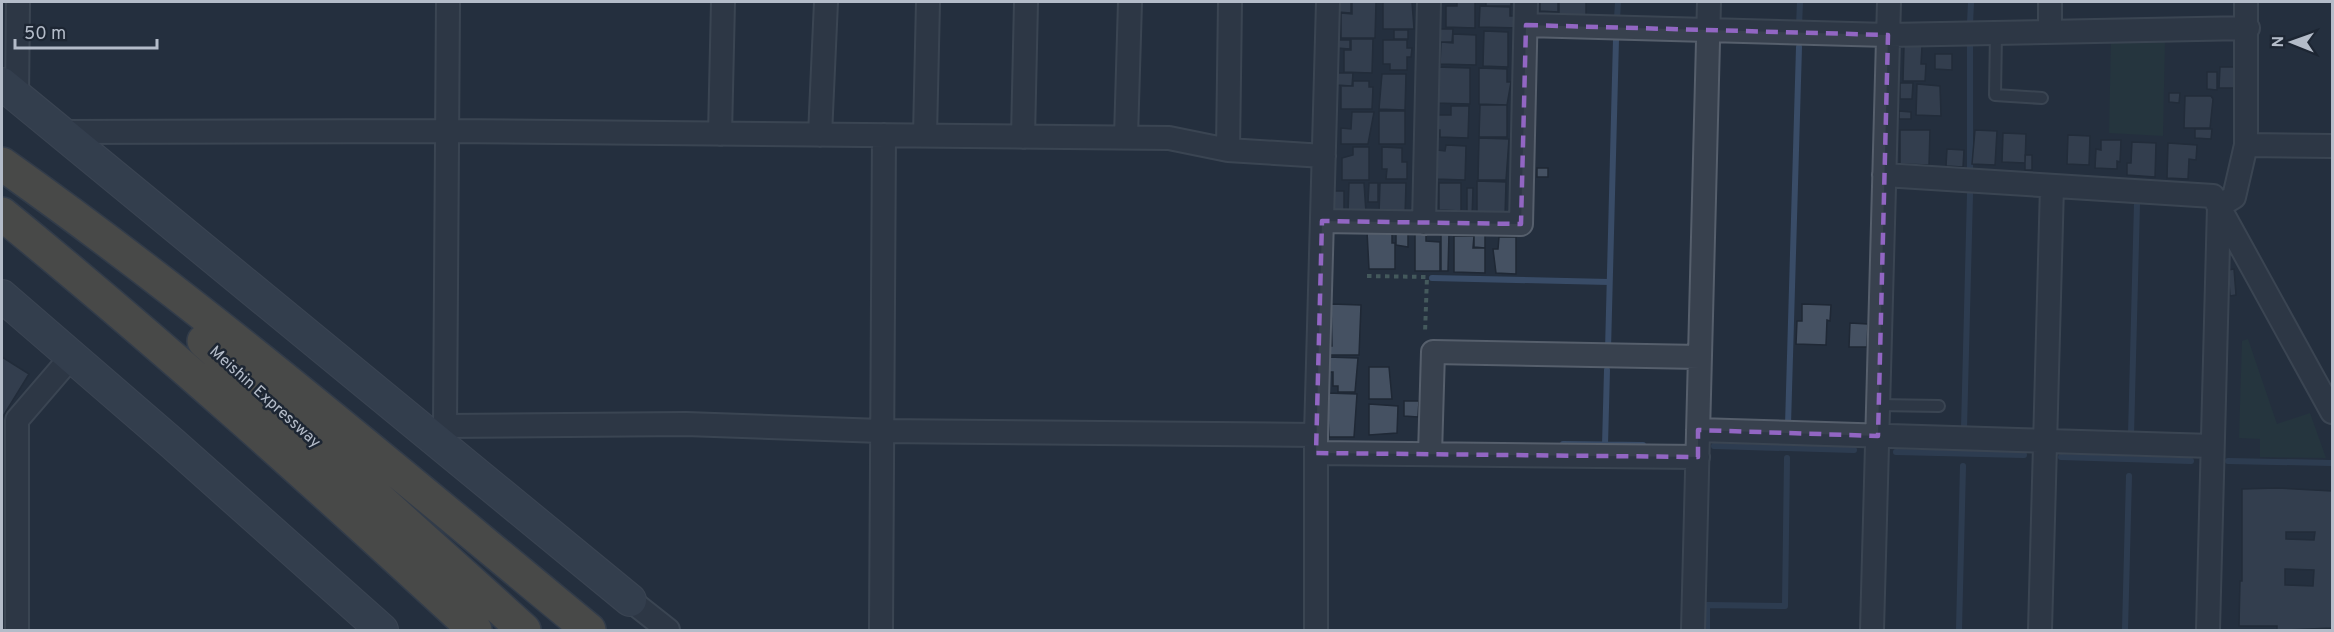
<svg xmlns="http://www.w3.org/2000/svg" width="2334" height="632" viewBox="0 0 2334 632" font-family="Overpass,sans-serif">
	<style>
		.green { fill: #263c3f }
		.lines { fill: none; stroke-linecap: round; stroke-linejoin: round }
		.stream { stroke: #394c67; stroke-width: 6 }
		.building { fill: #455162; stroke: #1f2835; stroke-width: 1.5; fill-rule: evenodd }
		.lane-casing { stroke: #565f6c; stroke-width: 14 }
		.street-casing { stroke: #565f6c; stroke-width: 26 }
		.secondary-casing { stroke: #565f6c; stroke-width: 34 }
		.highway-casing { stroke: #434c59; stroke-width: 36 }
		.path { stroke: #44595c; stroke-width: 4; stroke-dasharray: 4.5 4.5; stroke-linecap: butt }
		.lane { stroke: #38414e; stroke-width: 10 }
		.street { stroke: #38414e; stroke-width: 22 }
		.secondary { stroke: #465061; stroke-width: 32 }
		.highway { stroke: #746855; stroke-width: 33 }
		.marked { fill: none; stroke: #9266c3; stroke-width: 4.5; stroke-dasharray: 12 8; stroke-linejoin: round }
		.labels { text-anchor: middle; stroke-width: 5; stroke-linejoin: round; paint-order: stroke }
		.street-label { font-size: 16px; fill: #b4bcc9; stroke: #1d2633 }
	</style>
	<rect width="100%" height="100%" fill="#242f3e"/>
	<path class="green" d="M2165 39 2163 136 2109 133 2111 40Z
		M2248 339 2277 424 2310 413 2326 458 2260 457V439L2239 438 2242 341Z"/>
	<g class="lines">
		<path class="stream" d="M1617 19 1618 2
			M1970 24 1971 2
			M1799 26 1800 2
			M1970 45V170
			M1432 278 1609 282
			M1608 350 1616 39
			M1788 425 1799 47
			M1964 429 1970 194
			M2131 435 2137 203
			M1563 444 1643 445
			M1605 445 1607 370
			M1714 446 1854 450
			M1896 452 2024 455
			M2061 457 2191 461
			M2228 461 2332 463
			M1707 630V605L1785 606 1787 458
			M1959 630 1963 466
			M2125 630 2129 476"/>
	</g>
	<path class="building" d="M1339 2H1351V13L1338 12Z
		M1352 2H1376L1375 38H1341V13L1352 14Z
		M1383 2H1412L1414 29H1383Z
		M1457 2H1475V28L1446 27V6H1457Z
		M1486 2H1511V6H1486Z
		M1540 2H1558V12L1540 11Z
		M1559 2H1586V16H1559Z
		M1480 6 1510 7V16H1520V28L1479 27Z
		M1438 29H1453L1452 42H1438Z
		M1394 30H1408V39H1394Z
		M1484 31 1508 32V67L1483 66Z
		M1453 34 1476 35V65L1440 64 1441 42 1453 43Z
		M1351 39H1373L1372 73 1344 72V50H1351Z
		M1337 40H1350V49L1337 48Z
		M1383 40H1407V48H1412L1411 57H1407V70H1390V64H1383Z
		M1904 46H1922L1921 64H1926L1925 81H1903Z
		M1935 54H1952V70L1935 69Z
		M1435 67 1470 68V104L1435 103Z
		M2220 67H2235L2234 88H2219Z
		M1479 68 1507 69V82H1511L1507 105 1479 104Z
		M2207 72H2217V90L2207 89Z
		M1336 73H1353L1352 86 1336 85Z
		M1382 74H1406L1405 110 1379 109Z
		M1353 81H1369V87H1373L1372 109H1341V86H1353Z
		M1900 83H1913L1912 99H1900Z
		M1917 84 1940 86 1941 116 1916 115Z
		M2169 93H2180L2179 103 2169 102Z
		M2185 96H2211L2213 99 2210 128H2184Z
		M1480 105H1507V137H1479Z
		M1451 106H1469L1468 138 1440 137V130H1435L1436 115H1451Z
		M1379 111H1405V144H1379Z
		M1899 111 1911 112V119H1899Z
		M1352 112H1374L1368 144H1341V128L1351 129Z
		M2195 129H2212L2211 139 2195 138Z
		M1900 130H1930L1929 165 1900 164Z
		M1975 130 1997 131 1995 165 1972 164Z
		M2003 133 2026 134 2025 163 2002 162Z
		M2068 135 2090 136 2089 165 2067 164Z
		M1479 138 1509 139 1506 180H1478Z
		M2101 140H2121L2120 162 2117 161V169L2095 168 2096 149 2101 150Z
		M2132 142 2156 143 2155 177 2127 175V163H2131Z
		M2168 143 2197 145 2196 160 2189 159 2188 179 2167 178Z
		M1446 145 1466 146 1465 180 1436 179 1437 150 1445 151Z
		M1353 147H1369V180H1342V158L1353 155Z
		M1382 147 1402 148V162H1407V179H1386L1387 169H1382Z
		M1947 149 1964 150 1963 167 1946 166Z
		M2025 155H2032V170H2025Z
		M1537 168H1548V177H1537Z
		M1477 181 1506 182 1505 216 1477 215Z
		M1349 183H1364L1366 213H1348Z
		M1369 183H1378V202H1368Z
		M1380 183H1406L1405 216 1379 215Z
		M1439 183H1461V211L1439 210Z
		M1467 188H1473L1472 218 1467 217Z
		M1334 191H1344V213H1333Z
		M1408 230V247L1396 245V233Z
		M1367 231 1392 232V243H1395V269H1369Z
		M1415 232H1426V241L1440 242V271H1415Z
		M1441 232H1449L1448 271H1441Z
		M1474 234H1485V248L1474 247Z
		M1454 236H1474L1473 248H1485V273L1454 272Z
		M1499 237H1516V274L1496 273 1493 249H1498Z
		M2234 269 2236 295 2230 296 2228 270Z
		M1331 304 1361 305 1359 355H1327L1328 346H1332Z
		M1802 304 1831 305 1830 321 1827 320 1826 345 1796 344 1797 321H1802Z
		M1850 323 1868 324 1867 347H1849Z
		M2 357 29 374 2 418Z
		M1327 357 1358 358 1355 392H1338V386H1333V372H1327Z
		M1369 367H1389L1392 399H1369Z
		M1327 393 1357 394 1354 437H1329Z
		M1404 401H1419L1418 417 1404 416Z
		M1369 404 1398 406 1397 433 1369 435Z
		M2277 488 2332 491V628L2283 630H2277V626H2239L2240 581H2242V489ZM2286 532H2315L2314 540 2286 539ZM2285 569 2314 570 2313 586 2285 585Z"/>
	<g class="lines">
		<g class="lane-casing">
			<path id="lane" d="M1996 33 1995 95 2042 98
				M1878 405 1939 406"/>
		</g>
		<g class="street-casing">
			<path id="street" d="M1526 25 1888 35 2248 28
				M2050 32V2
				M17 96 18 2
				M59 132 446 131 1169 138 1228 150 1324 156
				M720 134 723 2
				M820 135 826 2
				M925 135 928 2
				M1023 137 1026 2
				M1126 137 1130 2
				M2246 145 2332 146
				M1228 150 1230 2
				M1884 175 2213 196 2332 412
				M1322 221 1521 224 1526 2
				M1424 223 1429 2
				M445 426 448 2
				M1698 430 2212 446
				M433 438 445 426 686 424 881 431 1316 435
				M1316 453 1698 457
				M1430 454 1433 352 1700 357
				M630 600 668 630
				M17 630V420L72 356
				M881 630 884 135
				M1316 630V435L1328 2
				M1693 630 1709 2
				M1872 630 1889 2
				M2040 630 2052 186
				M2208 630 2219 206 2234 197 2246 145V2"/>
		</g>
		<g class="secondary-casing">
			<path id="secondary" d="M2 84 630 600
				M2 296 172 443 382 630"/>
		</g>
		<g class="highway-casing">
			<path id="highway" d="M2 164C206 308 396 471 589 630
				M2 214C165 347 321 488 475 630
				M204 341 524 630"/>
		</g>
		<path class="path" d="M1367 276 1427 277 1425 333"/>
		<use href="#lane" class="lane"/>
		<use href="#street" class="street"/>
		<use href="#secondary" class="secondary"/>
		<use href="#highway" class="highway"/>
	</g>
	<path d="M0 0H2334V632H0ZM1526 25 1888 35 1878 436 1698 430V457L1316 453 1322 221 1521 224Z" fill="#242f3e" fill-opacity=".55" fill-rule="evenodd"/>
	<path class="marked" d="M1526 25 1888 35 1878 436 1698 430V457L1316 453 1322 221 1521 224Z"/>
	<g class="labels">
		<g class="street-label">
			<text transform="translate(266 396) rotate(42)" y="6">Meishin Expressway</text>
		</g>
	</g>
	<rect width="2334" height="632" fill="none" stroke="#b4bcc9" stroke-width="6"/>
	<g transform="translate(2292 42) rotate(271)" stroke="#1d2633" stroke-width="4.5" paint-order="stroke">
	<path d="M0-4.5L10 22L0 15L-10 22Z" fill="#b4bcc9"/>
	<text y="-9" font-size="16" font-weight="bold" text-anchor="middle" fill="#b4bcc9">N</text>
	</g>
	<path d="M15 39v9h142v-9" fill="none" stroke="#b4bcc9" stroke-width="3"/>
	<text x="24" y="39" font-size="18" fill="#b4bcc9" stroke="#1d2633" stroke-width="4.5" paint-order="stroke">50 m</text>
</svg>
